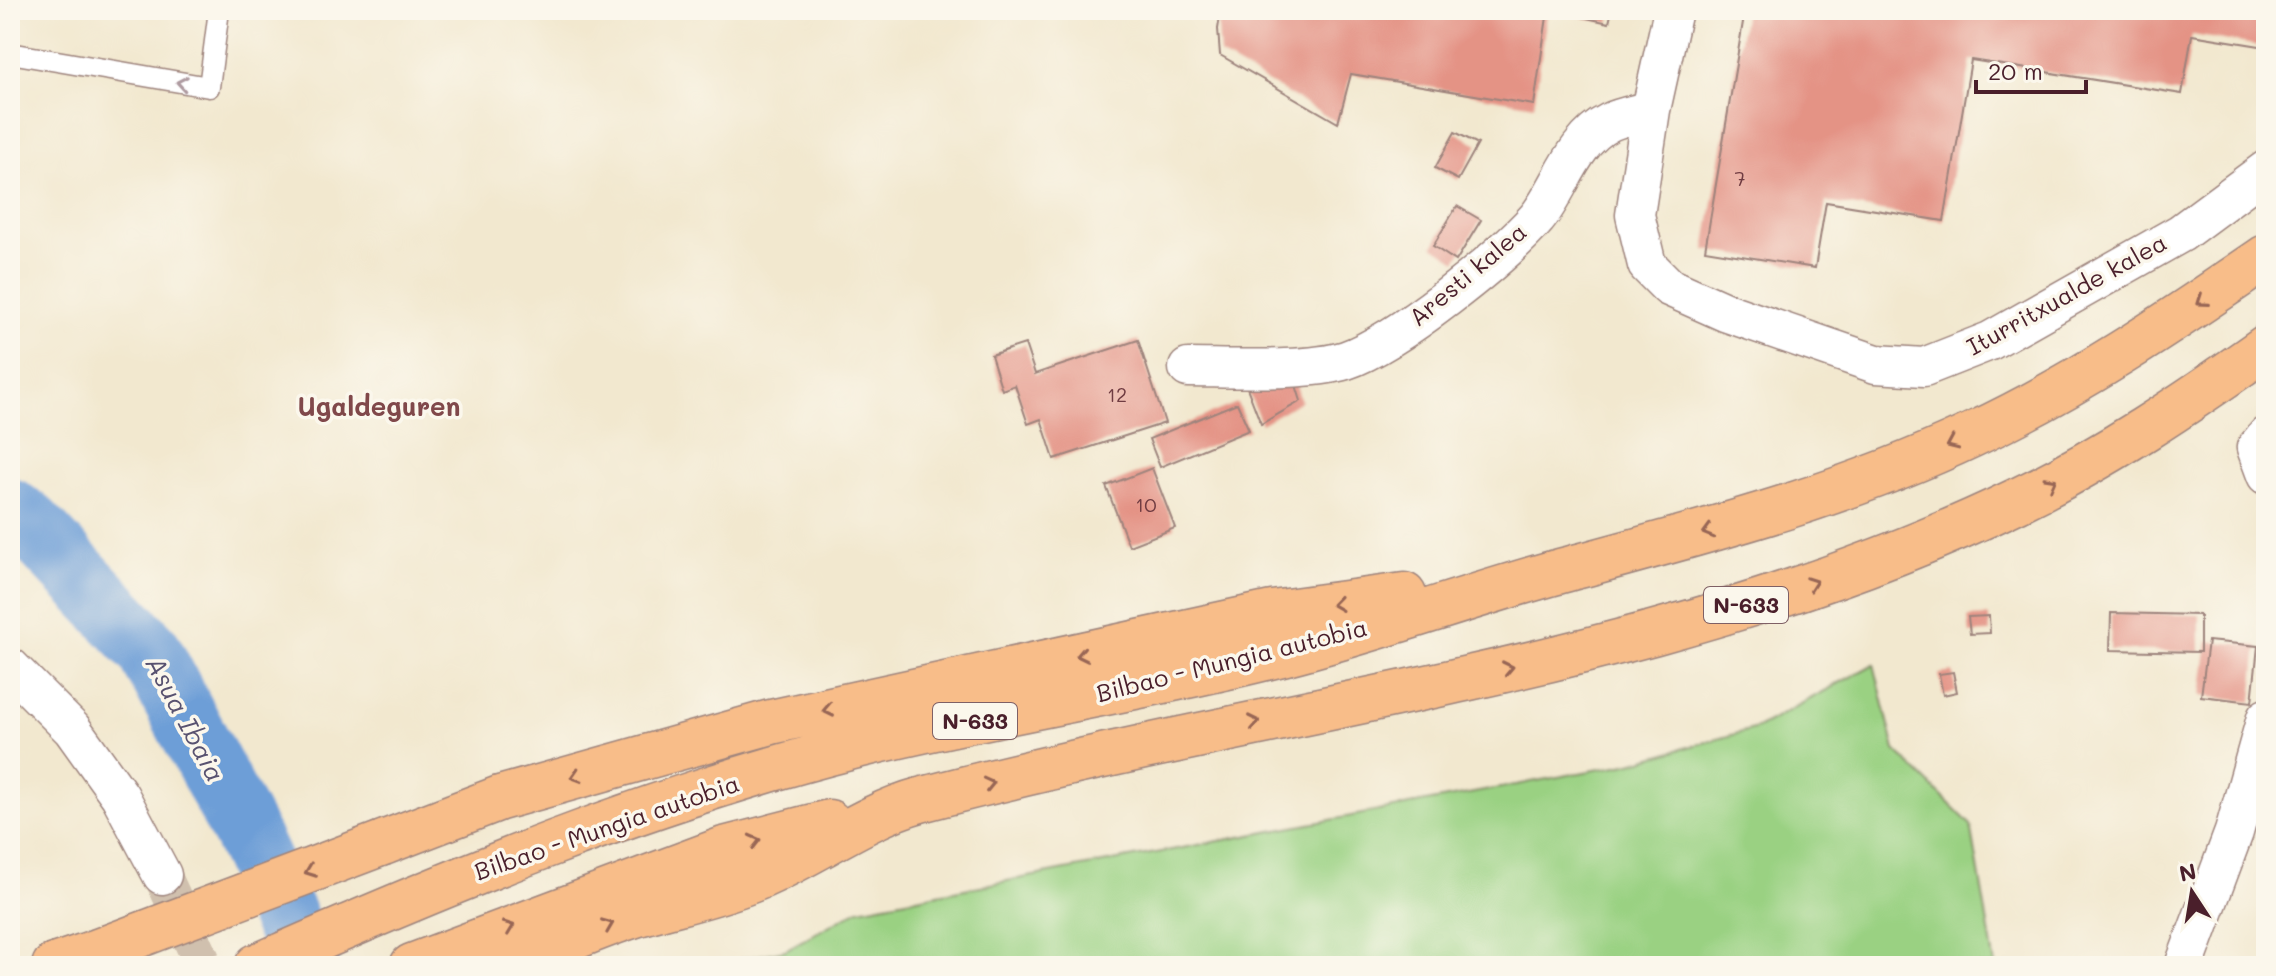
<svg xmlns="http://www.w3.org/2000/svg" width="2276" height="976" viewBox="0 0 2276 976" font-family="Mali,sans-serif">
	<style>
		.green { fill: #9ad182; stroke: #727856; stroke-width: 2 }
		.lines { fill: none; stroke-linecap: round; stroke-linejoin: round }
		.river { stroke: #6d9ed7; stroke-width: 66 }
		.building { fill: #e49385 }
		.street-tunnel { stroke: #d0c0ae; stroke-width: 38; stroke-dasharray: 38 19; stroke-linecap: butt }
		.lane-casing { stroke: #9e847d; stroke-width: 23 }
		.street-casing { stroke: #9e847d; stroke-width: 41 }
		.highway-casing { stroke: #9e847d; stroke-width: 47 }
		.lane { stroke: #fff; stroke-width: 20 }
		.street { stroke: #fff; stroke-width: 38 }
		.highway { stroke: #f8bd89; stroke-width: 44 }
		.highway-bridge-casing { stroke: #9e847d; stroke-width: 47; stroke-linecap: butt }
		.highway-bridge { stroke: #f8bd89; stroke-width: 44 }
		.oneway { stroke: #ae9aa0 }
		.oneway2 { stroke: #986655 }
		.labels { text-anchor: middle; stroke-width: 7; stroke-linejoin: round; paint-order: stroke }
		.number-label { font-size: 20px; fill: #703c42 }
		.shield { fill: #fbf7ec; stroke: #7f6065; stroke-width: 2 }
		.shield-label { font-size: 22px; font-weight: bold; fill: #4a1f2b }
		.street-label { font-size: 24px; fill: #4a1f2b; stroke: #fbf7ec }
		.neighbourhood-label { font-size: 26px; font-weight: bold; fill: #80484a; stroke: #fbf7ec }
		.water-label { font-size: 26px; font-style: italic; fill: #585270; stroke: #fbf7ec }
	</style>
	<rect width="100%" height="100%" fill="#fbf7ec"/>
	<filter id="ink" filterUnits="userSpaceOnUse"><feTurbulence type="fractalNoise" baseFrequency=".0125" numOctaves="2"/><feDisplacementMap in="SourceGraphic" scale="16" xChannelSelector="R" yChannelSelector="G"/><feConvolveMatrix kernelMatrix="1 2 1 2 8 2 1 2 1" color-interpolation-filters="sRGB"/></filter>
	<filter id="wash" filterUnits="userSpaceOnUse"><feTurbulence type="fractalNoise" baseFrequency=".006" numOctaves="4" result="noise"/><feDisplacementMap in="SourceGraphic" scale="32" xChannelSelector="R" yChannelSelector="G"/><feGaussianBlur stdDeviation="1.8" result="paint"/><feColorMatrix in="noise" values="0 0 0 0 0 0 0 0 0 0 0 0 0 0 0 0 0 1.4 0 .05"/><feComposite in="paint" operator="in"/></filter>
	<g filter="url(#wash)">
		<rect width="100%" height="100%" fill="#f2e8cf"/>
		<path class="green" d="M1874 664 1895 750 1971 825 1995 966H710L785 950 859 909 1627 764 1757 728Z"/>
		<g class="lines">
			<path class="river" d="M10 511 30 525 149 650 245 833 307 966"/>
		</g>
		<g id="blocks">
			<path class="building" d="M1221 10H1548L1534 105 1351 74 1338 123 1220 55 1218 29Z
				M1551 10H1612L1609 23Z
				M1745 10H2266V47L2192 35 2182 94 1971 60 1944 221 1826 202 1815 268 1705 250Z
				M1455 132 1478 144 1458 180 1435 168Z
				M1457 206 1481 220 1456 261 1433 246Z
				M1138 340 1165 423 1054 459 1041 419 1028 424 1015 385 1002 390 991 355 1025 344 1035 374Z
				M1295 382 1301 401 1261 424 1246 385Z
				M1237 403 1249 430 1160 467 1149 439Z
				M1152 468 1175 528 1129 546 1106 486Z
				M2111 613 2200 615V652L2110 650Z
				M1989 616 1990 633 1970 634 1968 617Z
				M2208 641 2258 646 2252 702 2201 696Z
				M1953 672 1957 692 1943 695 1939 674Z"/>
		</g>
	</g>
	<g filter="url(#ink)">
		<use href="#blocks" fill-opacity="0" stroke="#9e847d" stroke-width="2"/>
		<g class="lines">
			<path class="street-tunnel" d="M162 875 204 966"/>
			<g class="lane-casing">
				<path id="lane" d="M10 53 209 87 219 10"/>
			</g>
			<g class="street-casing">
				<path id="street" d="M1651 110 1635 215 1647 265 1669 287 1725 312 1876 364 1924 367 1990 341 2181 233 2266 170
					M1188 368C1229 368 1309 372 1346 360 1396 343 1502 258 1537 218 1562 187 1572 141 1610 122 1623 116 1638 114 1651 110L1673 10
					M2266 436 2256 448 2266 475
					M10 667 72 729 120 796 162 875
					M2184 966 2234 832 2266 718"/>
			</g>
			<g class="highway-casing">
				<path id="highway" d="M383 843 500 798 771 722 1272 613 1404 595
					M54 966 95 952
					M257 966C450 881 648 799 853 747 992 712 1135 691 1274 656 1368 633 1460 599 1553 573 1696 534 1837 499 1972 435 2077 386 2171 322 2266 257
					M412 966 724 849 829 822
					M510 966C550 948 591 929 632 916 671 904 712 896 750 881 805 860 864 815 920 800 1285 703 1674 667 2018 500 2105 458 2187 403 2266 347"/>
			</g>
			<use href="#lane" class="lane"/>
			<use href="#street" class="street"/>
			<use href="#highway" class="highway"/>
			<g class="highway-bridge-casing">
				<path id="highway-bridge" d="M95 952 383 843"/>
			</g>
			<use href="#highway-bridge" class="highway-bridge"/>
		</g>
		<defs><path id="oneway-chevron" d="M-2-3.5L2.5 0L-2 3.5" fill="none" stroke-width="1.6" stroke-linecap="round" stroke-linejoin="round" transform="scale(2)"/></defs>
		<use class="oneway" href="#oneway-chevron" transform="translate(182 83) rotate(-170)"/>
		<g class="oneway2">
			<use href="#oneway-chevron" transform="translate(2202 301) rotate(145)"/>
			<use href="#oneway-chevron" transform="translate(1952 444) rotate(156)"/>
			<use href="#oneway-chevron" transform="translate(2051 482) rotate(-29)"/>
			<use href="#oneway-chevron" transform="translate(1708 532) rotate(164)"/>
			<use href="#oneway-chevron" transform="translate(1812 583) rotate(-20)"/>
			<use href="#oneway-chevron" transform="translate(1337 604) rotate(172)"/>
			<use href="#oneway-chevron" transform="translate(1082 655) rotate(168)"/>
			<use href="#oneway-chevron" transform="translate(1508 668) rotate(-12)"/>
			<use href="#oneway-chevron" transform="translate(828 710) rotate(168)"/>
			<use href="#oneway-chevron" transform="translate(1254 722) rotate(-12)"/>
			<use href="#oneway-chevron" transform="translate(576 776) rotate(163)"/>
			<use href="#oneway-chevron" transform="translate(989 784) rotate(-13)"/>
			<use href="#oneway-chevron" transform="translate(755 841) rotate(-14)"/>
			<use href="#oneway-chevron" transform="translate(310 871) rotate(159)"/>
			<use href="#oneway-chevron" transform="translate(608 925) rotate(-22)"/>
			<use href="#oneway-chevron" transform="translate(509 927) rotate(-21)"/>
		</g>
	</g>
	<g class="labels">
		<g class="number-label">
			<text x="1740" y="186">7</text>
			<text x="1117" y="402">12</text>
			<text x="1146" y="512">10</text>
		</g>
		<g class="shield">
			<rect x="1704" y="587" width="84" height="36" rx="6"/>
			<rect x="933" y="703" width="84" height="36" rx="6"/>
		</g>
		<g class="shield-label">
			<text x="1746" y="613">N-633</text>
			<text x="975" y="729">N-633</text>
		</g>
		<g class="street-label">
			<text transform="translate(1468 275) rotate(-40)" y="8">Aresti kalea</text>
			<text transform="translate(2067 295) rotate(-29)" y="8">Iturritxualde kalea</text>
			<text transform="translate(1232 661) rotate(-14)" y="8">Bilbao - Mungia autobia</text>
			<text transform="translate(607 828) rotate(-19)" y="8">Bilbao - Mungia autobia</text>
		</g>
		<g class="neighbourhood-label">
			<text x="379" y="416">Ugaldeguren</text>
		</g>
		<g class="water-label">
			<text transform="translate(185 719) rotate(62)" y="9">Asua Ibaia</text>
		</g>
	</g>
	<rect width="2276" height="976" fill="none" stroke="#fbf7ec" stroke-width="40"/>
	<g transform="translate(2192 892) rotate(348)" stroke="#fbf7ec" stroke-width="6" paint-order="stroke">
	<path d="M0-6L14 30L0 20L-14 30Z" fill="#4a1f2b"/>
	<text y="-12" font-size="22" font-weight="bold" text-anchor="middle" fill="#4a1f2b">N</text>
	</g>
	<path d="M1976 80v12h110v-12" fill="none" stroke="#4a1f2b" stroke-width="4"/>
	<text x="1988" y="80" font-size="24" fill="#4a1f2b" stroke="#fbf7ec" stroke-width="6" paint-order="stroke">20 m</text>
</svg>
